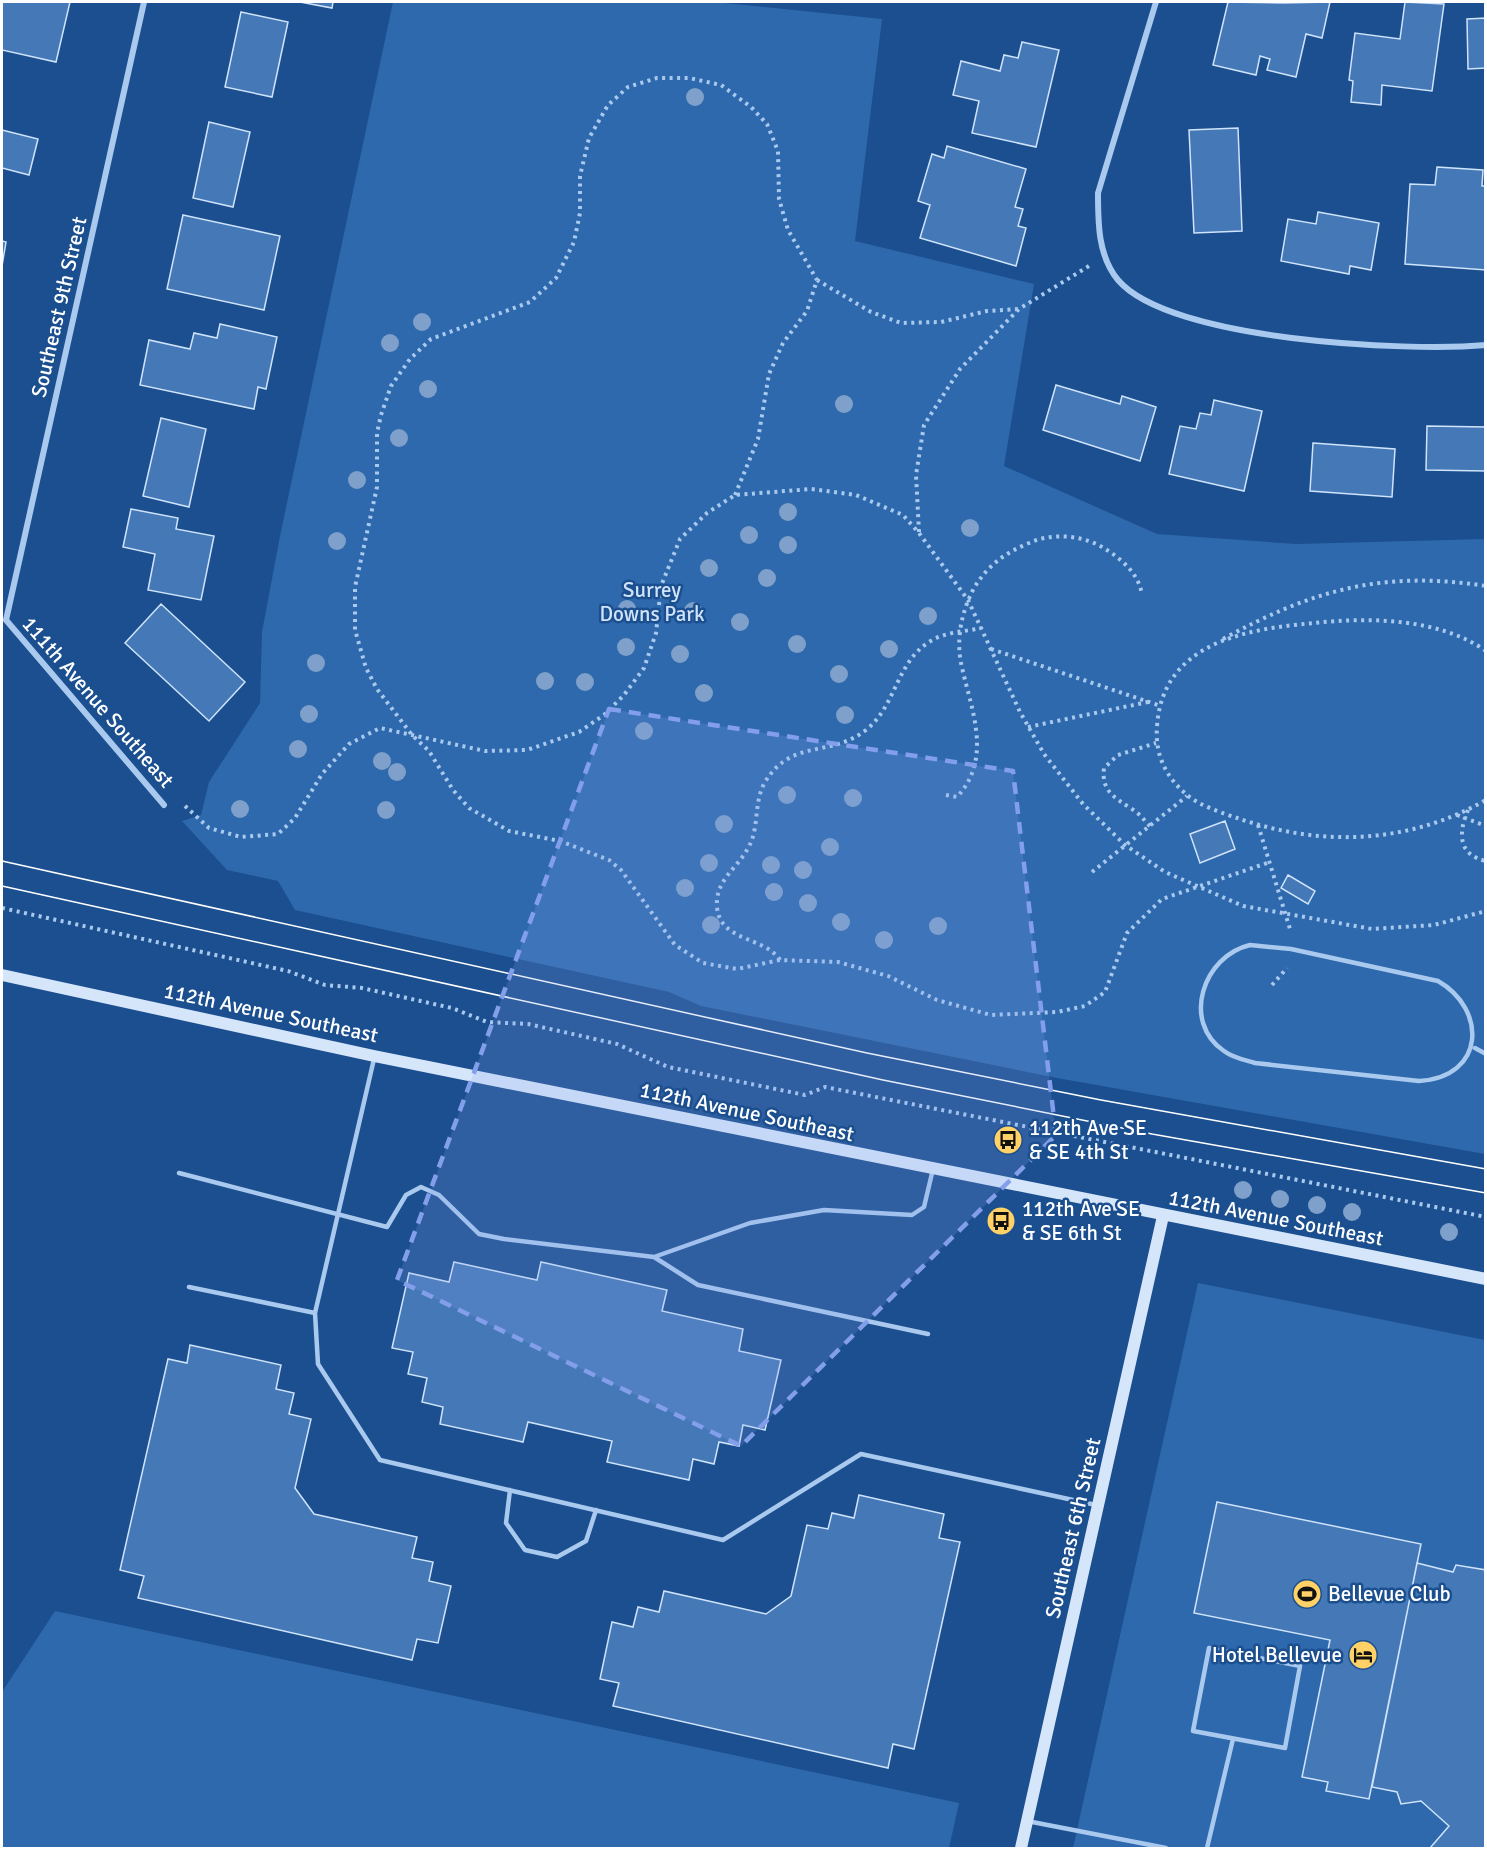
<svg xmlns="http://www.w3.org/2000/svg" width="1487" height="1850" viewBox="0 0 1487 1850" font-family="Signika,sans-serif">
	<style>
		.green { fill: #2e69ad }
		.building { fill: #4478b7; stroke: #cfe3fa; stroke-width: 1.5 }
		.lines { fill: none; stroke-linecap: round; stroke-linejoin: round }
		.path { stroke: #a9c9ee; stroke-width: 4; stroke-dasharray: 3 4.5; stroke-linecap: butt }
		.lane { stroke: #a9c9ee; stroke-width: 4.5 }
		.street { stroke: #a9c9ee; stroke-width: 6 }
		.secondary { stroke: #d6e6fa; stroke-width: 12 }
		.tram { stroke: #fff; stroke-width: 1.5 }
		.tree { fill: #7ea0ca }
		.marked { fill: #839eea; fill-opacity: 0.2; stroke: #839eea; stroke-width: 4.5; stroke-dasharray: 12 8; stroke-linejoin: round }
		.labels { text-anchor: middle; stroke-width: 5; stroke-linejoin: round; paint-order: stroke }
		.street-label { font-size: 21px; fill: #fff; stroke: #1b4f8f }
		.park-label { font-size: 21px; fill: #cfe3fa; stroke: #1b4f8f }
		.poi-label { font-size: 21px; fill: #fff; stroke: #1b4f8f; text-anchor: start }
	</style>
	<rect width="100%" height="100%" fill="#1b4f8f"/>
	<path class="green" d="M393 2H714L882 19 855 241 1034 284 1004 466 1157 534 1296 544 1485 539V1154L1057 1078 701 1006 669 992 295 910 278 881 227 870 182 821 201 815 209 782 260 703 262 632 280 536Z
		M1198 1283 1485 1340V1848H1073Z
		M55 1611 959 1803 949 1848H2V1692Z"/>
	<path class="building" d="M2 2H70L56 62 2 50Z
		M300 2H333L332 8Z
		M1228 2 1283 3 1330 2 1322 38 1306 34 1296 77 1267 70 1270 59 1260 56 1256 75 1213 65Z
		M1405 2 1444 4 1432 91 1382 85 1381 105 1351 102 1353 81 1349 80 1355 33 1400 39Z
		M241 12 288 22 272 97 225 87Z
		M1486 18V68L1468 69 1467 19Z
		M1022 42 1059 50 1036 147 972 133 979 101 953 95 961 61 1000 71 1004 55 1018 58Z
		M209 122 250 132 233 207 193 198Z
		M1238 128 1242 231 1194 233 1189 130Z
		M2 130 38 139 29 175 2 168Z
		M947 146 1026 169 1015 207 1023 209 1018 226 1026 228 1016 266 920 238 930 205 918 201 932 154 944 158Z
		M1437 167 1483 170 1482 186H1486V270L1405 264 1410 184 1435 185Z
		M1318 212 1379 223 1371 270 1350 266 1349 274 1281 261 1288 219 1316 224Z
		M183 215 280 236 264 310 167 289Z
		M2 241 6 242 2 266Z
		M220 324 277 337 266 389 258 387 254 409 140 385 149 340 190 349 194 333 217 338Z
		M1056 385 1120 404 1122 396 1156 407 1140 461 1043 430Z
		M1214 400 1262 411 1244 491 1169 474 1180 426 1196 429 1200 413 1211 415Z
		M161 418 206 429 189 507 143 496Z
		M1427 426 1486 427V471L1426 470Z
		M1313 443 1395 449 1392 497 1310 491Z
		M131 509 178 518 176 529 214 536 201 600 148 590 155 554 123 547Z
		M161 604 245 682 209 721 125 643Z
		M1225 821 1235 849 1200 863 1190 834Z
		M1288 875 1315 891 1308 904 1281 888Z
		M454 1262 537 1280 541 1262 667 1290 662 1311 743 1329 739 1351 781 1360 765 1430 743 1425 739 1446 719 1442 714 1464 693 1459 689 1480 607 1462 612 1441 528 1422 523 1442 440 1424 443 1407 422 1402 427 1378 408 1374 413 1352 392 1348 409 1273 449 1282Z
		M190 1345 281 1365 276 1389 294 1393 289 1414 311 1419 295 1488 314 1514 417 1537 412 1558 433 1562 429 1581 451 1586 438 1643 417 1639 412 1660 138 1598 144 1576 120 1570 168 1359 187 1363Z
		M859 1495 944 1514 939 1538 960 1542 914 1749 893 1744 888 1768 613 1706 619 1683 600 1679 612 1622 633 1627 638 1607 659 1612 664 1591 766 1614 791 1596 807 1525 828 1529 832 1513 854 1518Z
		M1217 1502 1421 1544 1369 1799 1326 1791 1328 1782 1302 1777 1330 1640 1194 1613Z
		M1417 1563 1453 1572 1456 1565 1486 1570V1848H1430L1449 1826 1421 1801 1401 1804 1397 1792 1372 1787Z"/>
	<g class="lines">
		<path class="path" d="M817 280 871 312 901 323 941 322 987 311 1019 309
			M735 495 758 439 769 374 783 343 807 311 817 280 788 230 779 199 778 151 767 124 751 107 721 85 689 78H657L628 87 608 105 589 138 580 176V213L574 242 556 278 530 302 431 339 410 359 391 386 381 415 377 433V487L355 587V630L366 668 377 689 412 735 429 751 453 790 469 808 509 831 560 841 609 860 621 870 675 945 703 963 737 969 780 960 838 962 888 976 937 1000 991 1015 1057 1012 1085 1006 1105 992 1127 933 1162 899 1270 862
			M919 532 916 475 924 425 960 369 1019 309 1089 266
			M1223 639C1313 590 1382 570 1486 586
			M991 649 1158 705
			M1486 651C1439 618 1369 617 1314 623 1245 629 1162 643 1157 727 1155 754 1165 776 1186 794 1199 806 1223 813 1240 819 1323 847 1408 844 1486 800
			M1028 727 1148 702
			M946 795 957 797C994 757 970 707 961 663 956 637 962 611 974 588 988 565 1005 553 1029 543 1053 532 1085 535 1107 550 1124 561 1139 575 1142 595
			M185 806 209 828 241 837 278 834 295 818 322 774 349 744 380 728 485 751 527 750 579 732 604 715 624 695 644 668 656 633 661 586 680 539 707 513 735 495 811 489 856 495 903 515 919 533 968 600 1020 712 1044 754 1083 804 1125 845 1165 872 1243 906 1372 929 1434 925 1486 911
			M1468 810C1458 833 1458 855 1486 861
			M1457 815 1486 826
			M1258 825 1290 929
			M1150 826C1144 820 1139 813 1132 809 1115 798 1101 791 1104 768L1118 755 1156 743
			M1092 872 1187 796
			M2 908 288 971 325 985 362 988 452 1008 487 1022 528 1024 617 1044 668 1067 805 1095 825 1087 1486 1217
			M780 960C764 936 720 942 717 907 715 880 737 869 748 848 760 828 753 803 765 782 792 738 830 758 866 730 896 706 896 663 929 642 944 632 963 632 981 628
			M1272 985 1287 968"/>
		<path class="lane" d="M1250 945 1291 949 1438 981C1487 1009 1486 1077 1419 1081L1255 1063C1245 1060 1233 1058 1224 1051 1181 1022 1203 956 1250 945Z
			M1475 1048 1486 1054
			M179 1173 387 1227 406 1195 421 1187 439 1195 479 1234 504 1239 654 1257 750 1223 824 1210 912 1215 924 1207 933 1169
			M654 1257 698 1285 928 1334
			M189 1287 315 1313 318 1364 380 1460 723 1540 861 1454 1096 1505
			M315 1313 374 1059
			M510 1490 506 1523 525 1550 557 1557 586 1541 596 1510
			M1209 1648 1300 1666 1285 1748 1193 1731Z
			M1027 1821 1166 1848
			M1207 1848 1233 1739"/>
		<path class="street" d="M1156 2 1098 193C1098 223 1098 256 1118 280 1170 341 1407 352 1486 345
			M6 620 144 2
			M6 620 164 805"/>
		<path class="secondary" d="M2 975 374 1056 1486 1279
			M1021 1848 1163 1216"/>
		<path class="tram" d="M2 861 867 1053 1101 1100 1486 1169
			M2 886 883 1080 1152 1134 1486 1193"/>
	</g>
	<g class="tree">
		<circle cx="695" cy="97" r="9"/>
		<circle cx="422" cy="322" r="9"/>
		<circle cx="390" cy="343" r="9"/>
		<circle cx="428" cy="389" r="9"/>
		<circle cx="844" cy="404" r="9"/>
		<circle cx="399" cy="438" r="9"/>
		<circle cx="357" cy="480" r="9"/>
		<circle cx="788" cy="512" r="9"/>
		<circle cx="970" cy="528" r="9"/>
		<circle cx="749" cy="535" r="9"/>
		<circle cx="337" cy="541" r="9"/>
		<circle cx="788" cy="545" r="9"/>
		<circle cx="709" cy="568" r="9"/>
		<circle cx="767" cy="578" r="9"/>
		<circle cx="627" cy="609" r="9"/>
		<circle cx="693" cy="611" r="9"/>
		<circle cx="928" cy="616" r="9"/>
		<circle cx="740" cy="622" r="9"/>
		<circle cx="797" cy="644" r="9"/>
		<circle cx="626" cy="647" r="9"/>
		<circle cx="889" cy="649" r="9"/>
		<circle cx="680" cy="654" r="9"/>
		<circle cx="316" cy="663" r="9"/>
		<circle cx="839" cy="674" r="9"/>
		<circle cx="545" cy="681" r="9"/>
		<circle cx="585" cy="682" r="9"/>
		<circle cx="704" cy="693" r="9"/>
		<circle cx="309" cy="714" r="9"/>
		<circle cx="845" cy="715" r="9"/>
		<circle cx="644" cy="731" r="9"/>
		<circle cx="298" cy="749" r="9"/>
		<circle cx="382" cy="761" r="9"/>
		<circle cx="397" cy="772" r="9"/>
		<circle cx="787" cy="795" r="9"/>
		<circle cx="853" cy="798" r="9"/>
		<circle cx="240" cy="809" r="9"/>
		<circle cx="386" cy="810" r="9"/>
		<circle cx="724" cy="824" r="9"/>
		<circle cx="830" cy="847" r="9"/>
		<circle cx="709" cy="863" r="9"/>
		<circle cx="771" cy="865" r="9"/>
		<circle cx="803" cy="870" r="9"/>
		<circle cx="685" cy="888" r="9"/>
		<circle cx="774" cy="892" r="9"/>
		<circle cx="808" cy="903" r="9"/>
		<circle cx="841" cy="922" r="9"/>
		<circle cx="711" cy="925" r="9"/>
		<circle cx="938" cy="926" r="9"/>
		<circle cx="884" cy="940" r="9"/>
		<circle cx="1243" cy="1190" r="9"/>
		<circle cx="1280" cy="1199" r="9"/>
		<circle cx="1317" cy="1205" r="9"/>
		<circle cx="1352" cy="1212" r="9"/>
		<circle cx="1449" cy="1232" r="9"/>
	</g>
	<path class="marked" d="M609 709 1013 771 1056 1135 741 1446 397 1280Z"/>
	<defs>
		<g id="bus-disc" transform="scale(1.5)"><circle r="9.5" fill="#ffd166" stroke="#1b4f8f"/><path d="M-5-6H5V4H4V6H2V4H-2V6H-4V4H-5ZM-3.5-4V0h7V-4ZM-3.5 1.2v1.5H-2V1.2ZM2 1.2v1.5H3.5V1.2Z" fill="#111"/></g>
		<g id="stadium-disc" transform="scale(1.5)"><circle r="9.5" fill="#ffd166" stroke="#1b4f8f"/><path d="M0-5a6.5 5 0 1 0 0 10a6.5 5 0 1 0 0-10ZM-3.5-1.8h7v3.6h-7Z" fill="#111"/></g>
		<g id="hotel-disc" transform="scale(1.5)"><circle r="9.5" fill="#ffd166" stroke="#1b4f8f"/><path d="M-6-4.5h1.5V1H6V5H4.5V3h-9V5H-6ZM-4 0a1.8 1.8 0 1 1 3.6 0ZM.5 0V-2.5h3Q6-2.5 6 0Z" fill="#111"/></g>
	</defs>
	<g fill-rule="evenodd">
		<use href="#bus-disc" x="1008" y="1140"/>
		<use href="#bus-disc" x="1001" y="1221"/>
		<use href="#stadium-disc" x="1307" y="1594"/>
		<use href="#hotel-disc" x="1363" y="1655"/>
	</g>
	<g class="labels">
		<g class="street-label">
			<text transform="translate(59 307) rotate(-77)" y="7">Southeast 9th Street</text>
			<text transform="translate(98 702) rotate(49)" y="7">111th Avenue Southeast</text>
			<text transform="translate(271 1013) rotate(12)" y="7">112th Avenue Southeast</text>
			<text transform="translate(747 1112) rotate(12)" y="7">112th Avenue Southeast</text>
			<text transform="translate(1276 1218) rotate(11)" y="7">112th Avenue Southeast</text>
			<text transform="translate(1073 1528) rotate(-77)" y="7">Southeast 6th Street</text>
		</g>
		<g class="park-label">
			<text x="652" y="597">Surrey<tspan x="652" dy="24">Downs Park</tspan></text>
		</g>
		<g class="poi-label">
			<text x="1029" y="1135">112th Ave SE<tspan x="1029" dy="24">&amp; SE 4th St</tspan></text>
			<text x="1022" y="1216">112th Ave SE<tspan x="1022" dy="24">&amp; SE 6th St</tspan></text>
			<text x="1328" y="1601">Bellevue Club</text>
			<text x="1342" y="1662" text-anchor="end">Hotel Bellevue</text>
		</g>
	</g>
	<rect width="1487" height="1850" fill="none" stroke="#ffffff" stroke-width="6"/>
</svg>
